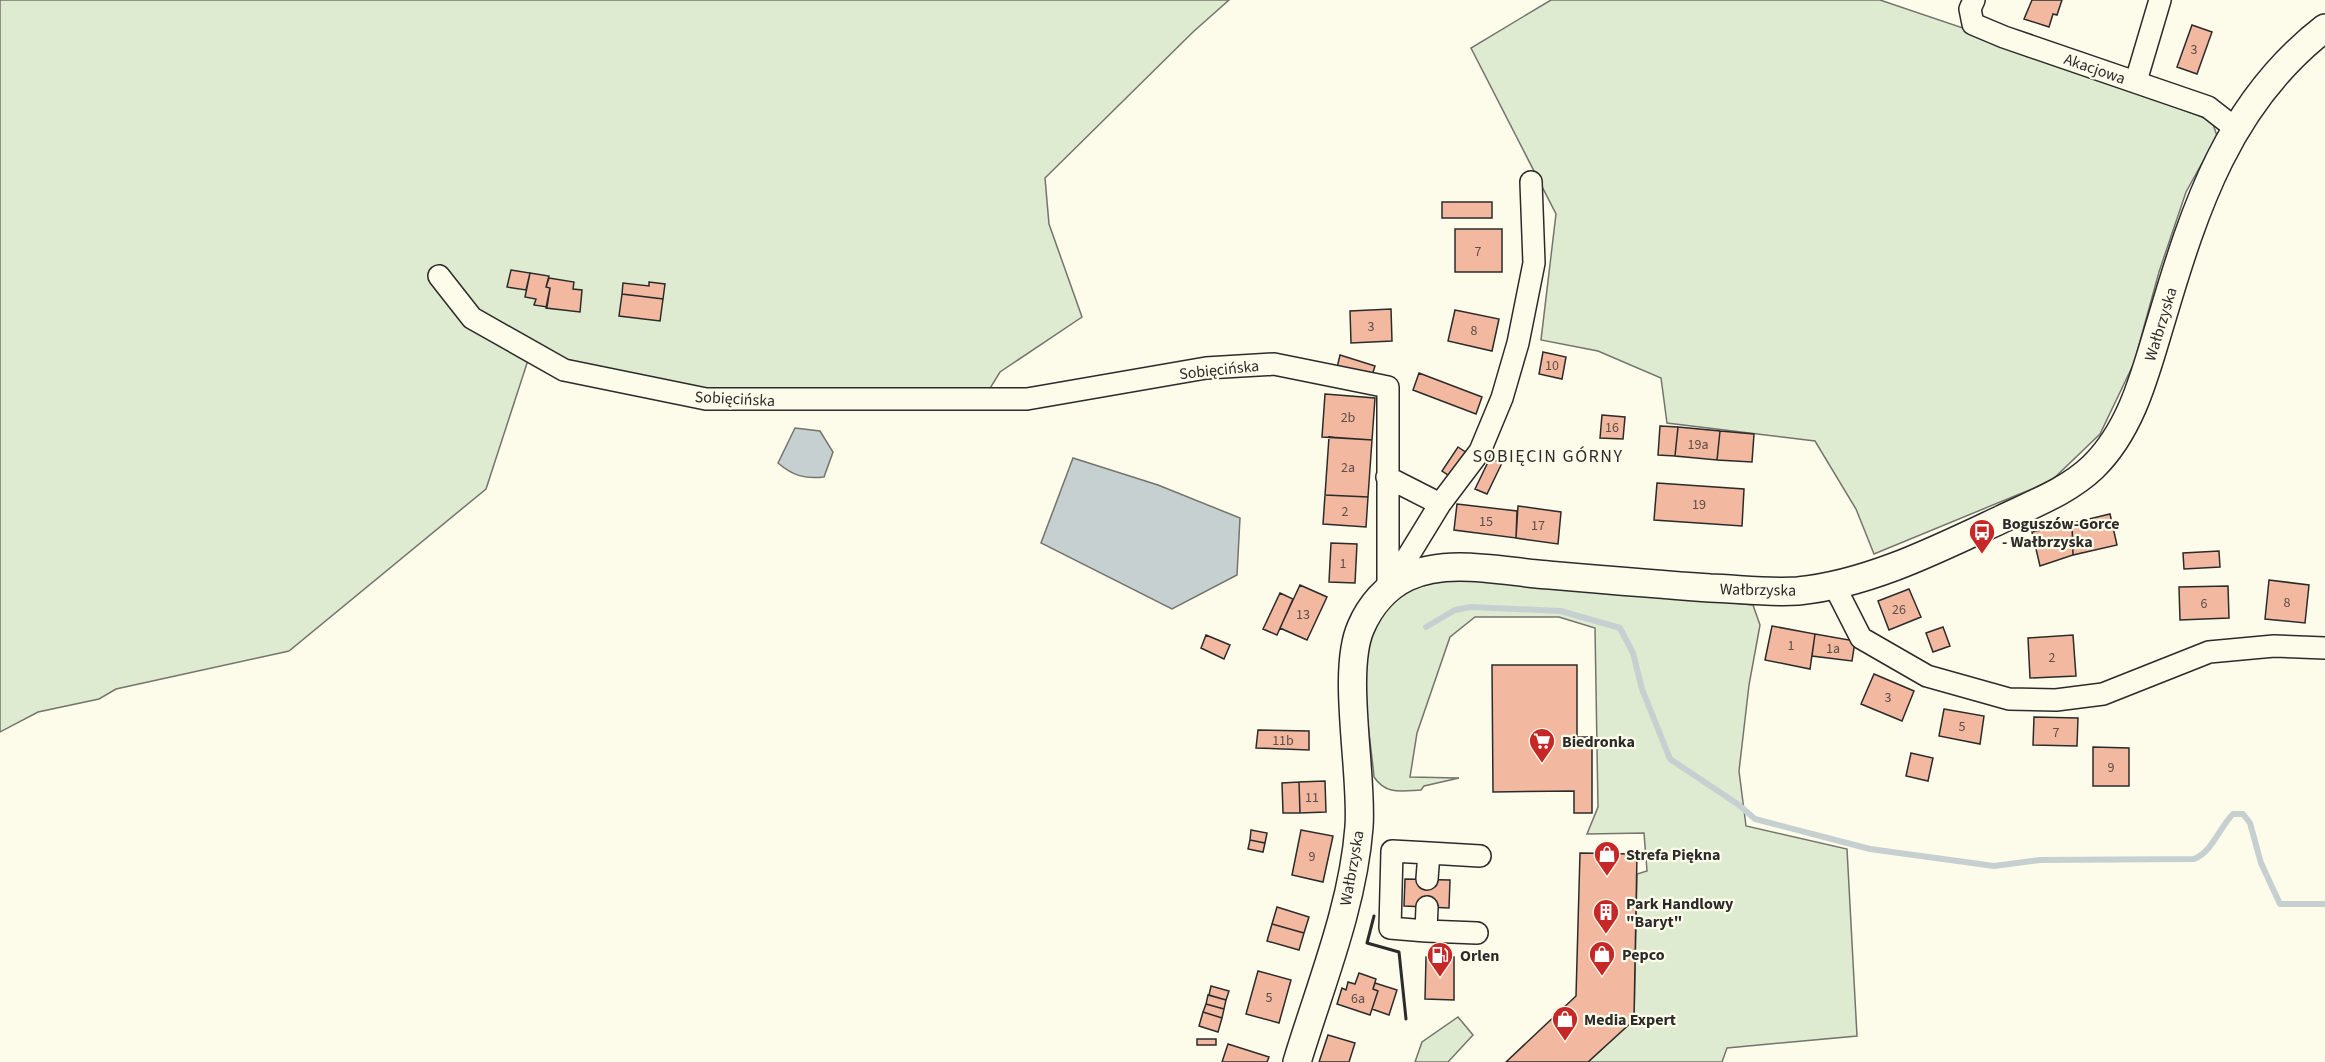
<svg xmlns="http://www.w3.org/2000/svg" width="2325" height="1062" viewBox="0 0 2325 1062" font-family="'Source Sans 3',sans-serif">
	<style>
		.green { fill: #deebd1; stroke: #74746e; stroke-width: 1.5 }
		.water { fill: #c7d0d0; stroke: #74746e; stroke-width: 1.5 }
		.lines { fill: none; stroke-linecap: round; stroke-linejoin: round }
		.stream { stroke: #c7d0d0; stroke-width: 6 }
		.building { fill: #f2b8a0; stroke: #2b2b2b; stroke-width: 1.5 }
		.minor-casing { stroke: #2b2b2b; stroke-width: 24 }
		.major-casing { stroke: #2b2b2b; stroke-width: 30 }
		.minor { stroke: #fdfbea; stroke-width: 21 }
		.major { stroke: #fdfbea; stroke-width: 27 }
		.wall { stroke: #2b2b2b; stroke-width: 3 }
		.labels { text-anchor: middle; stroke-width: 4.5; stroke-linejoin: round; paint-order: stroke }
		.number-label { font-size: 14px; fill: #5d4e48 }
		.street-label { font-size: 16px; fill: #2b2b2b; stroke: #fdfbea }
		.poi-label { font-size: 16px; font-weight: bold; fill: #2b2b2b; stroke: #fdfbea; text-anchor: start }
		.neighbourhood-label { font-size: 18px; letter-spacing: 1.5px; fill: #2b2b2b; stroke: #fdfbea }
	</style>
	<rect width="100%" height="100%" fill="#fdfbea"/>
	<path class="green" d="M0 0H1229L1193 32 1045 178 1049 224 1082 317 1000 372 981 403 735 395 530 354 486 489 289 651 116 689 99 699 38 712 0 732Z
		M1551 0H1880L2040 54 2212 121 2217 136 2186 192 2159 272 2134 363 2100 434 2051 481 1874 554 1856 509 1815 441 1667 423 1661 378 1598 351 1541 340 1556 214 1471 48Z
		M1450 579 1607 590 1753 605 1760 625 1749 685 1739 771 1746 826 1847 849 1857 1036 1727 1048 1722 1062H1588L1634 1020 1637 874 1647 871 1644 833 1587 834 1598 807 1595 628 1559 617H1475L1450 637 1417 733 1410 777 1459 778 1424 786 1421 790C1401 791 1386 795 1374 777 1371 742 1358 668 1367 637 1376 603 1417 581 1450 579Z
		M1458 1017 1473 1035 1448 1062H1415L1422 1042Z"/>
	<path class="water" d="M795 428 820 431 833 452 824 477C805 479 793 476 778 463Z
		M1073 458 1158 485 1240 518 1237 575 1172 609 1041 543Z"/>
	<g class="lines">
		<path class="stream" d="M1426 627 1455 610 1471 607 1561 611 1620 628 1633 653 1642 689 1670 759 1739 805 1755 819 1870 849 1994 866 2040 860 2194 859C2213 851 2219 828 2233 814H2243L2250 823 2261 863 2280 904H2325"/>
	</g>
	<path class="building" d="M2032 0H2062L2057 15 2053 14 2049 27 2024 19Z
		M2192 25 2212 32 2197 74 2177 67Z
		M1442 202H1492V218H1442Z
		M1455 229H1502V272H1455Z
		M511 270 530 273 526 290 507 287Z
		M530 273 549 276 546 287 550 288 547 307 534 305 536 299 525 297Z
		M549 278 574 282 573 289 582 290 580 312 546 308 550 288 546 287Z
		M649 282 665 284 663 299 622 294 623 283 649 286Z
		M622 294 663 299 660 321 619 316Z
		M1391 309 1392 341 1351 343 1350 311Z
		M1455 310 1499 319 1492 351 1448 341Z
		M1543 352 1566 357 1562 379 1539 374Z
		M1340 355 1375 366 1370 382 1336 372Z
		M1419 373 1482 397 1476 414 1413 390Z
		M1325 394 1375 398 1372 440 1322 437Z
		M1602 415 1625 417 1623 439 1600 438Z
		M1660 426 1678 427 1675 456 1658 455Z
		M1678 427 1720 431 1717 460 1675 456Z
		M1720 431 1754 434 1752 462 1717 460Z
		M1329 437 1372 440 1368 497 1325 495Z
		M1458 447 1470 455 1454 479 1442 471Z
		M1490 458 1502 463 1487 494 1475 489Z
		M1657 483 1744 489 1742 526 1654 520Z
		M1325 495 1368 497 1366 527 1323 524Z
		M1457 504 1517 511 1516 538 1454 530Z
		M1518 506 1561 512 1558 544 1516 538Z
		M2110 514 2117 545 2073 555 2072 523Z
		M2072 523 2073 555 2040 566 2032 532Z
		M1331 543 1357 544 1355 583 1329 582Z
		M2219 551 2220 567 2184 569 2183 553Z
		M2269 580 2309 585 2305 623 2265 619Z
		M1300 585 1327 597 1307 640 1280 628Z
		M2228 586 2229 618 2180 620 2179 587Z
		M1909 589 1921 617 1889 630 1878 601Z
		M1280 593 1293 599 1277 635 1263 629Z
		M1772 626 1815 634 1810 669 1765 660Z
		M1943 627 1950 646 1933 652 1926 633Z
		M1815 634 1855 641 1852 661 1812 656Z
		M1206 635 1230 645 1224 659 1201 648Z
		M2073 635 2076 676 2030 678 2028 638Z
		M1492 665H1577V737H1592V813H1574V791L1493 792Z
		M1874 674 1914 691 1902 721 1861 704Z
		M1944 709 1984 716 1980 744 1939 736Z
		M2034 717 2078 718 2077 746 2033 745Z
		M1258 730 1309 731V750L1256 748Z
		M2093 747 2129 748V786H2093Z
		M1911 753 1933 758 1928 781 1906 776Z
		M1325 781 1326 812 1300 813 1299 782Z
		M1299 782 1300 813H1283L1282 783Z
		M1251 830 1267 833 1265 843 1250 840Z
		M1301 830 1333 836 1323 882 1292 875Z
		M1250 840 1265 843 1263 852 1248 849Z
		M1580 853 1637 854 1634 1020 1588 1062H1506L1576 996Z
		M1405 879 1450 880 1449 908 1404 906Z
		M1277 907 1309 917 1304 933 1272 924Z
		M1272 924 1304 933 1299 950 1267 941Z
		M1426 957H1454V1000L1425 999Z
		M1258 971 1291 980 1279 1023 1246 1014Z
		M1359 973 1376 979 1373 989 1378 991 1370 1015 1337 1004 1342 988 1346 990 1348 982 1355 984Z
		M1375 983 1397 990 1389 1015 1372 1009 1378 991 1373 989Z
		M1211 986 1229 991 1226 1000 1209 995Z
		M1208 995 1226 1000 1224 1009 1206 1004Z
		M1206 1004 1224 1009 1222 1018 1203 1012Z
		M1203 1012 1222 1018 1218 1032 1199 1026Z
		M1328 1035 1355 1043 1349 1062H1319Z
		M1197 1039H1216V1045H1197Z
		M1228 1044 1269 1057 1267 1062H1222Z"/>
	<g class="lines">
		<g class="minor-casing">
			<path id="minor" d="M1974 0 1970 9 1973 24 2004 37 2208 107 2235 128
				M2136 81 2160 0
				M439 276 472 318 564 370 706 399H1027L1206 368 1274 364 1388 387V590
				M1387 477 1440 504
				M1834 585 1861 638 1927 676 2009 699 2056 700 2103 694 2209 652 2274 646 2325 648
				M1388 589 1440 504 1480 451 1502 398 1518 343 1534 263 1531 182
				M1427 879 1429 853 1480 856
				M1427 907 1426 931 1477 933
				M1426 931 1390 928 1392 851 1429 853"/>
		</g>
		<g class="major-casing">
			<path id="major" d="M1297 1062C1320 986 1353 907 1359 827 1363 774 1341 671 1361 627 1370 606 1386 587 1407 577 1445 559 1496 570 1537 574 1595 579 1652 584 1710 588 1739 589 1769 593 1798 591 1869 584 1938 549 2002 519 2033 504 2068 491 2093 467 2133 428 2146 370 2162 318 2195 207 2229 102 2325 28"/>
		</g>
		<use href="#minor" class="minor"/>
		<use href="#major" class="major"/>
		<path class="wall" d="M1374 916 1367 943 1399 952 1406 1019"/>
	</g>
	<defs>
		<g id="bus-pin" transform="scale(1.35)"><path d="M0 17L-7.5 6A9.5 9.5 0 1 1 7.5 6Z" fill="#c62828" stroke="#fdfbea"/><path d="M-5-6H5V4H4V6H2V4H-2V6H-4V4H-5ZM-3.5-4V0h7V-4ZM-3.5 1.2v1.5H-2V1.2ZM2 1.2v1.5H3.5V1.2Z" fill="#fff"/></g>
		<g id="supermarket-pin" transform="scale(1.35)"><path d="M0 17L-7.5 6A9.5 9.5 0 1 1 7.5 6Z" fill="#c62828" stroke="#fdfbea"/><path d="M-6-5.5h2.5l.6 2H6L4.5 2H-2.5L-4.4-4H-6ZM-1.5 3.2a1.3 1.3 0 1 0 .1 0ZM3 3.2a1.3 1.3 0 1 0 .1 0Z" fill="#fff"/></g>
		<g id="shop-pin" transform="scale(1.35)"><path d="M0 17L-7.5 6A9.5 9.5 0 1 1 7.5 6Z" fill="#c62828" stroke="#fdfbea"/><path d="M-5-2.5h2.3a2.7 3.5 0 0 1 5.4 0H5L5.5 6h-11ZM-1.5-2.5h3a1.5 2.3 0 0 0-3 0Z" fill="#fff"/></g>
		<g id="building-pin" transform="scale(1.35)"><path d="M0 17L-7.5 6A9.5 9.5 0 1 1 7.5 6Z" fill="#c62828" stroke="#fdfbea"/><path d="M-4-6H4V6H1V3H-1V6H-4ZM-2.5-4.3h1.7v1.8h-1.7ZM.8-4.3h1.7v1.8H.8ZM-2.5-1h1.7V.8h-1.7ZM.8-1h1.7V.8H.8Z" fill="#fff"/></g>
		<g id="fuel-pin" transform="scale(1.35)"><path d="M0 17L-7.5 6A9.5 9.5 0 1 1 7.5 6Z" fill="#c62828" stroke="#fdfbea"/><path d="M-5.5-6h7V0h2V4h1.3V-2.5L3-4.5l.8-.8L6-3V5H2.5V1h-1V6h-7ZM-4.2-4.7v3.2H.2V-4.7Z" fill="#fff"/></g>
	</defs>
	<g fill-rule="evenodd">
		<use href="#bus-pin" x="1982" y="532"/>
		<use href="#supermarket-pin" x="1542" y="741"/>
		<use href="#shop-pin" x="1607" y="854"/>
		<use href="#building-pin" x="1606" y="912"/>
		<use href="#shop-pin" x="1602" y="954"/>
		<use href="#fuel-pin" x="1440" y="955"/>
		<use href="#shop-pin" x="1565" y="1019"/>
	</g>
	<g class="labels">
		<g class="number-label">
			<text x="2194" y="54">3</text>
			<text x="1478" y="256">7</text>
			<text x="1371" y="331">3</text>
			<text x="1474" y="335">8</text>
			<text x="1552" y="370">10</text>
			<text x="1348" y="422">2b</text>
			<text x="1612" y="432">16</text>
			<text x="1698" y="449">19a</text>
			<text x="1348" y="472">2a</text>
			<text x="1699" y="509">19</text>
			<text x="1345" y="516">2</text>
			<text x="1486" y="526">15</text>
			<text x="1538" y="530">17</text>
			<text x="1343" y="568">1</text>
			<text x="2287" y="607">8</text>
			<text x="2204" y="608">6</text>
			<text x="1899" y="614">26</text>
			<text x="1303" y="619">13</text>
			<text x="1791" y="650">1</text>
			<text x="1833" y="653">1a</text>
			<text x="2052" y="662">2</text>
			<text x="1888" y="702">3</text>
			<text x="1962" y="731">5</text>
			<text x="2056" y="737">7</text>
			<text x="1283" y="745">11b</text>
			<text x="2111" y="772">9</text>
			<text x="1312" y="802">11</text>
			<text x="1312" y="861">9</text>
			<text x="1269" y="1002">5</text>
			<text x="1358" y="1003">6a</text>
		</g>
		<g class="street-label">
			<text transform="translate(2095 68) rotate(19)" y="6">Akacjowa</text>
			<text transform="translate(2160 324) rotate(-73)" y="6">Wałbrzyska</text>
			<text transform="translate(1219 369) rotate(-6)" y="6">Sobięcińska</text>
			<text transform="translate(735 398) rotate(3)" y="6">Sobięcińska</text>
			<text transform="translate(1758 589) rotate(1)" y="6">Wałbrzyska</text>
			<text transform="translate(1351 868) rotate(-80)" y="6">Wałbrzyska</text>
		</g>
		<g class="poi-label">
			<text x="2002" y="529">Boguszów-Gorce<tspan x="2002" dy="18">- Wałbrzyska</tspan></text>
			<text x="1562" y="747">Biedronka</text>
			<text x="1626" y="860">Strefa Piękna</text>
			<text x="1626" y="909">Park Handlowy<tspan x="1626" dy="18">"Baryt"</tspan></text>
			<text x="1622" y="960">Pepco</text>
			<text x="1460" y="961">Orlen</text>
			<text x="1584" y="1025">Media Expert</text>
		</g>
		<g class="neighbourhood-label">
			<text x="1548" y="462">SOBIĘCIN GÓRNY</text>
		</g>
	</g>
</svg>
